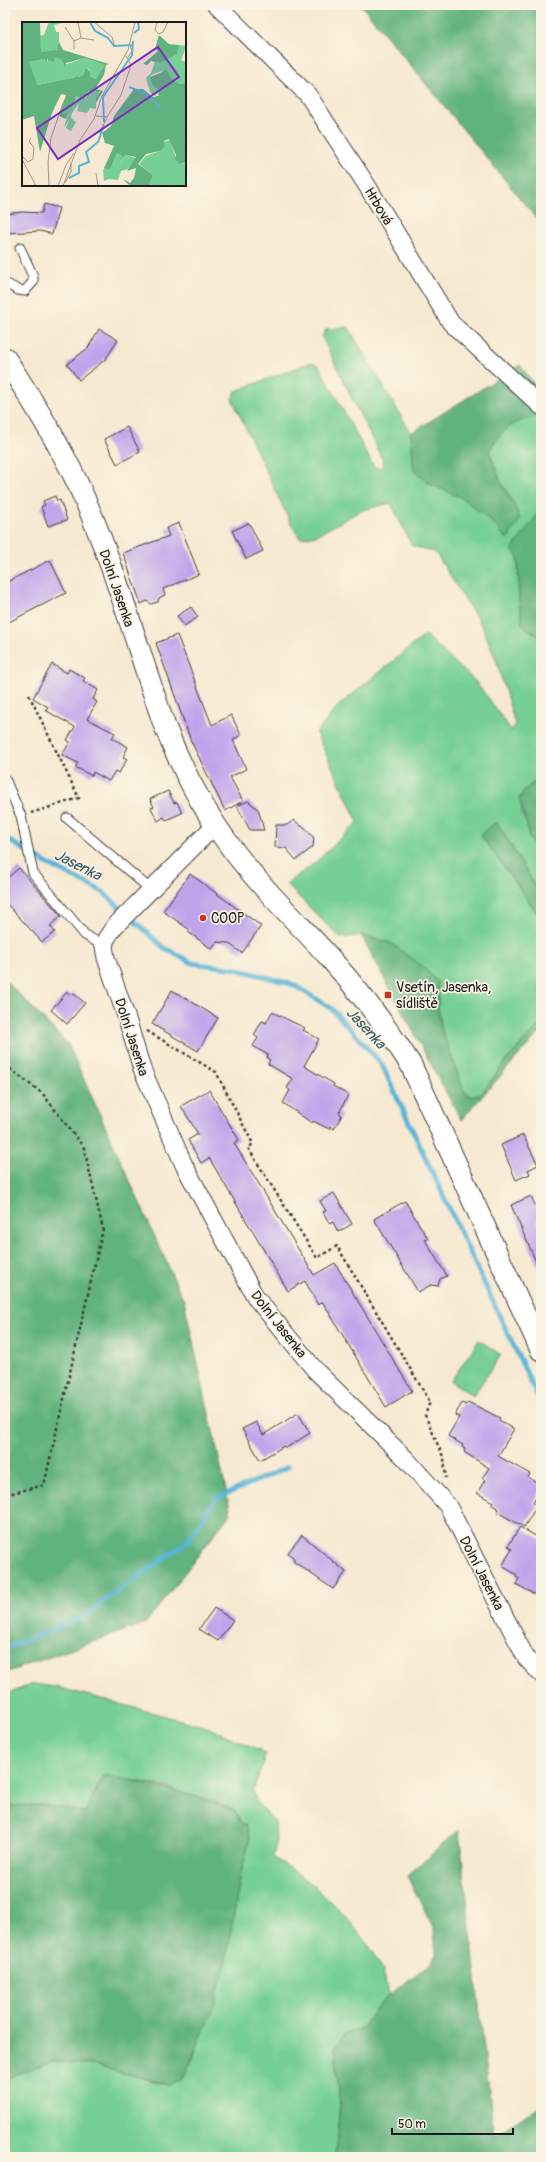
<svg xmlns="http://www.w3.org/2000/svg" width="546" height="2162" viewBox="0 0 546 2162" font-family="Pangolin,sans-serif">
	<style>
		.green { fill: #76cf95; stroke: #497658 }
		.forest { fill: #60b27e; stroke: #3e674d }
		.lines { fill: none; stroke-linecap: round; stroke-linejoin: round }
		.stream { stroke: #58b4d6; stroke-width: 5 }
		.building { fill: #c0a4eb }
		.service-casing { stroke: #3d3b37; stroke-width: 11 }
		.minor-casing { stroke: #3d3b37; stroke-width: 19 }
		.tertiary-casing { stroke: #3d3b37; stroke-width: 23 }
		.path { stroke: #3d3b37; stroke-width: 2.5; stroke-dasharray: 3 3; stroke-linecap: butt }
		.service { stroke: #fff; stroke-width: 9 }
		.minor { stroke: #fff; stroke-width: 17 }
		.tertiary { stroke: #fff; stroke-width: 21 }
		.poi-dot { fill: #c8321e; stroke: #fcf5e5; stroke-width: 1.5 }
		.labels { text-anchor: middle; stroke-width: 3.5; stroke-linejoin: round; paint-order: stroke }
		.street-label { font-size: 14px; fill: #1c1c1c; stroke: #fcf5e5 }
		.poi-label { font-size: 14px; fill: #1c1c1c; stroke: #fcf5e5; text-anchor: start }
		.water-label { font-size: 15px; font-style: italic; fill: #345966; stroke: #fcf5e5 }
		.inset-river { fill: none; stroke: #58b4d6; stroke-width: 2 }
		.inset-road { fill: none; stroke: #9f9789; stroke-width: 1 }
		.view { fill: #7b2cbf; fill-opacity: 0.15; stroke: #7b2cbf; stroke-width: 2 }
		.inset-edge { fill: none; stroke: #1c1c1c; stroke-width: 2 }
	</style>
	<rect width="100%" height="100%" fill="#fcf5e5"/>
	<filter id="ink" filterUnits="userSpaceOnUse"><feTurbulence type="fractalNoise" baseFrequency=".025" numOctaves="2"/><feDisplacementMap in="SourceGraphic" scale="8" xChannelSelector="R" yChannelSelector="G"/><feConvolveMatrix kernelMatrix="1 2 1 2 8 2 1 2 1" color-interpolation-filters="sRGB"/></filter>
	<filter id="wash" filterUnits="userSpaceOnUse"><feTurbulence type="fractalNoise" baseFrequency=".012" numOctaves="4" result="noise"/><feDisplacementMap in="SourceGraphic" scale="16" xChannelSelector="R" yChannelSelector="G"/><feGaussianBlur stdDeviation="0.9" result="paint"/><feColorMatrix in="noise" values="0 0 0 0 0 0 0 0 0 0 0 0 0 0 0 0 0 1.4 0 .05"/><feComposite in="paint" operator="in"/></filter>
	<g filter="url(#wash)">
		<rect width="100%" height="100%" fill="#f7e9d1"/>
		<path class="green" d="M348 327 411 433 414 471 430 484 462 498 489 519 507 539 514 504 501 483 489 451C502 429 512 421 537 417L541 424V510L525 535 518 557 519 602 523 626 541 637V786L533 783 521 811 527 825 529 838 541 854V896L497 822 482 836 541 918V1019L539 1025 505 1062 481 1094 472 1097 464 1091 441 1028 438 1008V982L391 943 363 935 340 938 286 884 316 862 358 822 316 733 337 707 425 635 476 682 512 731 515 724 496 660 483 628 435 552 412 546 391 503 362 510 317 535 300 538 291 524 232 399 236 391 312 362 319 366 374 467 382 468 383 461 322 337 326 329Z
			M479 1340 501 1355 473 1396 451 1381Z
			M33 1684 56 1687 207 1727 266 1753 253 1791 257 1803 275 1822 276 1844 273 1857 311 1883 347 1918 372 1950 383 1970 388 1995 361 2028 344 2035 335 2047 340 2104 335 2157H5V2079L51 2061 93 2065 169 2085 190 2066 199 2042 250 1837 234 1810 203 1798 161 1786 104 1775 85 1812 41 1805 5 1806V1695Z"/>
		<path class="forest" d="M361 5H541V224Z
			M520 365 541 394V424L537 417C512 421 502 429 489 451L501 483 514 504 520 520 507 539 489 519 462 498 430 484 414 471 411 433Z
			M541 510V637L523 626 519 602 518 557 512 549Z
			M533 783 541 786V854L529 838 527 825 519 799 524 790Z
			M497 822 541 896V918L481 836 485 830Z
			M361 935 391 943 421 965 438 982V1008L441 1028 464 1091 471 1097 481 1094 505 1062 539 1025 541 1019V1036L539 1033 461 1120Z
			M5 980 68 1044 184 1301 231 1513 146 1623 5 1673Z
			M104 1775C149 1784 192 1794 234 1810L241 1823 246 1825 250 1837 241 1873 225 1966 213 2009 183 2079 170 2085 93 2065 51 2061 5 2079V1806L41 1805 85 1812Z
			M459 1830 494 2135 541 2106V2157H335L340 2104 335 2047 344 2035 361 2028 388 1995 429 1965 436 1955 434 1929 407 1876Z"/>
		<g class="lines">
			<path class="stream" d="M5 838 46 863 103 892 163 947 192 963 236 969 292 984 331 1008 381 1063 541 1404
				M5 1649 79 1619 188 1541 215 1499 288 1467"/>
		</g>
		<g id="blocks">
			<path class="building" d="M44 204 59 208 52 234 40 231 7 233 5 214 22 212 42 213Z
				M99 329 118 340 106 359 79 380 67 364 88 348Z
				M127 427 140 452 117 464 104 439Z
				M55 496 57 501 60 500 67 520 48 526 41 507 45 505 43 501Z
				M179 523 199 574 163 589 165 595 159 598 158 602 151 604 147 601 141 604 123 553 169 536 166 528Z
				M249 523 263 551 246 559 232 531Z
				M50 560 66 593 5 624V583Z
				M191 607 198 617 184 626 177 616Z
				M177 635 212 725 231 715 241 735 233 740 246 769 230 777 243 801 225 811 191 741 156 643Z
				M52 664 67 673 69 669 85 678 83 681 98 690 93 699 97 702 87 719 115 733 112 738 128 747 123 757 127 759 119 773 115 771 109 781 93 772 92 776 75 767 78 763 62 755 70 742 67 740 75 727 45 710 48 707 33 698Z
				M168 791 174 803 177 802 182 813 166 820 164 817 158 821 151 808 154 807 150 799Z
				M248 801 258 809 264 830H250L237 806Z
				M294 820 301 826 304 827 314 838 313 847 296 860 286 848 275 847 276 825H287Z
				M19 868 61 916 50 926 55 932 42 942 5 902V880Z
				M190 874 261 926 242 953 228 943 217 942 212 949 188 932 190 930 163 911Z
				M172 990 218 1018 198 1051 152 1024Z
				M67 992 71 995 73 993 85 1003 67 1024 51 1010Z
				M272 1012 305 1028 303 1030 319 1039 304 1066 334 1084 333 1086 348 1095 339 1113 342 1115 334 1129 330 1126 329 1129 313 1121 312 1123 283 1103 290 1090 287 1088 293 1079 268 1064 270 1060 267 1058 268 1055 253 1046 258 1038 254 1035 262 1021 266 1023Z
				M209 1090 239 1140 234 1143 314 1275 335 1263 412 1391 386 1407 322 1301 318 1305 305 1281 288 1291 209 1158 201 1163 188 1140 198 1134 181 1106Z
				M523 1135 538 1165 528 1170 530 1174 516 1180 501 1145Z
				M334 1193 352 1224 338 1232 333 1222 330 1224 323 1212 326 1211 320 1201Z
				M531 1196 541 1218 537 1219 541 1228V1273L511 1205Z
				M405 1201 428 1239 425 1240 447 1276 440 1279 438 1286 431 1285 418 1292 374 1219Z
				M468 1402 500 1418 499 1420 514 1429 498 1456 530 1474 528 1477 541 1485V1490L533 1503 537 1506 524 1527 497 1512 499 1509 491 1504 493 1502 477 1493 485 1480 482 1478 489 1468 464 1452 465 1449 462 1447 463 1445 448 1436 459 1417 455 1415 462 1403 466 1405Z
				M298 1413 310 1433 286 1448 284 1446 260 1460 242 1429 256 1422 263 1435Z
				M520 1527 541 1539V1598L516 1584 519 1579 516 1577 517 1575 502 1566 512 1549 508 1546Z
				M302 1535 346 1572 333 1589 293 1561 295 1559 288 1553Z
				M214 1608 233 1620 218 1641 199 1629Z"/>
		</g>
	</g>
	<g filter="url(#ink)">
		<use href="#blocks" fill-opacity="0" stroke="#3d3b37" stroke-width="1"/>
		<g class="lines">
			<g class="service-casing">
				<path id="service" d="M5 283 18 290 25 291 33 282V276L20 248
					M5 779 21 816 33 873 85 935 104 946
					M67 818 150 889"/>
			</g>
			<g class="minor-casing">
				<path id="minor" d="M217 5 308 95 366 184 451 323 541 406
					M215 825 114 927 106 939 104 946 106 958 127 1019 142 1069 184 1165 256 1298 316 1371 405 1458 448 1506 526 1658 541 1674"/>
			</g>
			<g class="tertiary-casing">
				<path id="tertiary" d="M5 358C31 398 56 438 77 482 113 559 136 644 164 724 180 765 199 803 225 839 255 882 294 918 329 957 359 991 387 1027 411 1065L541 1350"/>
			</g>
			<path class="path" d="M29 695 79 798 31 813
				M147 1031 216 1072 253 1144 248 1148 317 1258 337 1246 430 1402 425 1415 444 1459 446 1478
				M5 1065 43 1094 84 1148 103 1229 44 1485 5 1495"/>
			<use href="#service" class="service"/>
			<use href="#minor" class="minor"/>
			<use href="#tertiary" class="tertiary"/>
		</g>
	</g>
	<g class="poi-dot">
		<circle cx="203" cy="918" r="4"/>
		<rect x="384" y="991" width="8" height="8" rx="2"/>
	</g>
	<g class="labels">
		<g class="street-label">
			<text transform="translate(379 206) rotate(59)" y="5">Hrbová</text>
			<text transform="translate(117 588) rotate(71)" y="5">Dolní Jasenka</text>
			<text transform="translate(132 1037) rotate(72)" y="5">Dolní Jasenka</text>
			<text transform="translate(279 1324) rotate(52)" y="5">Dolní Jasenka</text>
			<text transform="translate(482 1573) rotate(63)" y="5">Dolní Jasenka</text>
		</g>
		<g class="poi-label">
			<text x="211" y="923">COOP</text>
			<text x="396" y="992">Vsetín, Jasenka,<tspan x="396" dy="16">sídliště</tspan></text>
		</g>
		<g class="water-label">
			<text transform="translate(78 865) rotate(27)" y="5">Jasenka</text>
			<text transform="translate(366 1028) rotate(47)" y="5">Jasenka</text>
		</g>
	</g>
	<g transform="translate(22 22)">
		<rect width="164" height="164" fill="#f7e9d1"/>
		<path d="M27 0H44L32 3 34 10H37V25L33 29 19 30 18 14 22 13ZM157 23 164 24V36L163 28 159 38 164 40V61L157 62 140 49 129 53 131 64H134L137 70 133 74 128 70 124 56 129 51 133 40 138 41 152 32ZM32 36 38 37 42 43 63 36 84 43 74 57 68 54V49L64 45 61 53 56 55 55 50 54 55 16 63 7 40 22 37 25 41 26 37 31 41ZM66 68 63 78 69 69H79L74 75V87L68 86 65 91 55 89 57 81 50 91 49 96 54 100 49 109 44 106 47 98 42 106 47 88 42 92 39 91 41 87 51 84 54 74 61 78ZM148 118 155 139 160 142 164 140V164H127L131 153 117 142 124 134 138 129 142 120ZM95 131 100 134 98 141 103 133 114 136 106 147 99 149 96 158 87 157 82 159 81 148 83 146 85 148 89 144Z" fill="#76cf95"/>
		<path d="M0 0H18L19 30 35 28 37 20 41 28 87 42 84 43 82 53 73 67 81 69 74 81V75L79 69H69L64 78 67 68 61 78 54 74 51 84 39 91 42 92 47 88 44 97 37 94 44 73 39 72 30 91 18 130 12 94 0 98ZM32 36 38 37 43 44 44 41 63 36 83 43 74 57 68 54V50L64 45 61 53 56 55 55 50 54 55 16 63 7 40 22 37 25 41V37L32 41ZM137 13 147 22 157 23 155 32 138 41 129 39 125 43 121 42 136 29 133 27ZM145 48 149 56 157 62 164 61V140L158 142 153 137 154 133 147 117 142 119 143 124 138 129 124 132 116 142 131 153 127 164 107 163 101 157 108 161 112 156 114 146 105 149 114 135 103 133 97 141 100 134 95 131 89 145 86 148 82 146 92 124 83 121 80 111 89 104 92 94 112 67H121L131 75 136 74 137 68 131 64 128 55Z" fill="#60b27e" fill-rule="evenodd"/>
		<path class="inset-river" d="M68 0 73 9 86 16 92 24 111 23M112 11 117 7 116 0M107 65 123 71 138 85M82 100 81 75 110 33 111 19M47 156 57 151V144L67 140 64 130 76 120 82 103"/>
		<path class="inset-road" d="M56 0 59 16M72 0 90 15 93 25M135 0 133 8 137 12 141 10 146 0M43 5 52 19M52 27V19L59 16 72 18M106 35 110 29 108 24M74 94 85 95 99 73 109 43 104 34M77 111 85 96M0 134 6 140 11 137 12 126 7 119 9 116M0 137 14 164M74 151 76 164M43 161 49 150V141M27 164 26 140 29 116 41 81 49 70M36 164 44 143 52 131M41 164 58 118 72 97 80 74 106 28 113 0"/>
		<path class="view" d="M136 25 157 55 36 137 15 106Z"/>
		<rect width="164" height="164" class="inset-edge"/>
	</g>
	<rect width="546" height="2162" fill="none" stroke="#fcf5e5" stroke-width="20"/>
	<path d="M392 2128v6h121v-6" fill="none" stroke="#1c1c1c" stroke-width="2"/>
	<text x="398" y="2128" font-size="12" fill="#1c1c1c" stroke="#fcf5e5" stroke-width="3" paint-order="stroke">50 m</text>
</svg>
